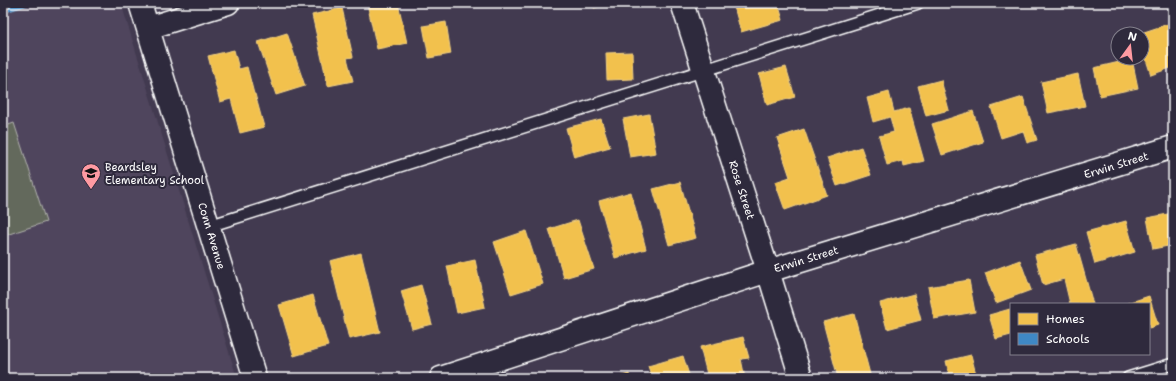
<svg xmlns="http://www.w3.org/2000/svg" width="1176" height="381" viewBox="0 0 1176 381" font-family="'Shantell Sans',sans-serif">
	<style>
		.built { fill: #4f455d }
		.green { fill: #64695c; stroke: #b2b4ae }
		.homes { fill: #f2c14e; stroke: #f6d483 }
		.schools { fill: #3f88c5; stroke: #79acd6 }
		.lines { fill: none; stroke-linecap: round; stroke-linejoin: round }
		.service-casing { stroke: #fff; stroke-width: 14 }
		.minor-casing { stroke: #fff; stroke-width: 25 }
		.service { stroke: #2f2a3d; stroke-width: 11 }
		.minor { stroke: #2f2a3d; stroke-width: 22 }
		.labels { text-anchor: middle; stroke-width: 4; stroke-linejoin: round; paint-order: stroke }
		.street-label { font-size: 11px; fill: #fff; stroke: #2f2a3d }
		.poi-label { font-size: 11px; fill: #fff; stroke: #2f2a3d; text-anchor: start }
	</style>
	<rect width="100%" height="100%" fill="#423a50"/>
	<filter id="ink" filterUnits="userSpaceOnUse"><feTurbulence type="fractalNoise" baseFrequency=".025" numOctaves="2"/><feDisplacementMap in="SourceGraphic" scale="8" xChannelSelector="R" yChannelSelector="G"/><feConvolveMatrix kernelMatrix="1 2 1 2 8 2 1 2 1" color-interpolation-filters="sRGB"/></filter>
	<g filter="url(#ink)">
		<path class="built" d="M3 3H121L237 378H3Z"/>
		<path class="green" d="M14 123 46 222 3 236V127Z"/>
		<path class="homes" d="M367 3H398L407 43 377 49Z
			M535 3H547L536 6Z
			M593 3H612L594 8Z
			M733 3H778L783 20 741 32Z
			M342 8 353 57 347 58 353 81 328 86 312 15Z
			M446 22 451 54 429 58 423 26Z
			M1168 24 1173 40V67L1151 75 1142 47V34H1138Z
			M287 33 305 86 276 95 258 42Z
			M234 50 239 69 247 67 254 94H255L264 127 240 133 231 99 220 102 208 56Z
			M632 52 633 79 607 80 606 53Z
			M1132 59 1138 88 1100 96 1094 68Z
			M786 67 795 97 767 105 759 74Z
			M1078 74 1085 106 1048 113 1041 82Z
			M941 80 949 110 926 116 918 86Z
			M889 92 894 112 909 108 924 161 904 166 903 161 887 165 879 136 894 132 890 117 873 122 867 98Z
			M1023 97 1037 140 1027 143 1023 131 1001 138 991 107Z
			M973 111 983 142 942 155 932 124Z
			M649 114 656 153 630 157 623 119Z
			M601 119 610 147 574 157 566 128Z
			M804 129 827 195 785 210 775 182 790 177 777 138Z
			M861 147 871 175 837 186 827 158Z
			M680 182 696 238 669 245 653 189Z
			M631 192 646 249 615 258 599 201Z
			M1173 213V245L1153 249 1147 218Z
			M578 220 594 269 564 278 549 229Z
			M1126 221 1135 252 1095 264 1086 232Z
			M526 231 543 284 511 294 494 242Z
			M1076 244 1093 304H1070L1064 279 1043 285 1035 255Z
			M361 253 380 332 349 339 330 261Z
			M475 260 485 307 457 313 447 266Z
			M1020 260 1031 290 996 303 985 273Z
			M969 280 975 312 934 319 928 287Z
			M421 285 432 324 412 329 401 291Z
			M914 294 921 320 887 329 880 303Z
			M313 295 328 346 294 356 279 305Z
			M1149 296 1158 325 1149 328V304H1125Z
			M1010 309 1011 335 996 339 989 315Z
			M854 314 871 378H838L823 322Z
			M743 337 749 358 741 359 745 378H708L700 347Z
			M971 355 977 378H950L946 361Z
			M683 356 690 378H652L648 366Z
			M629 374 630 378H615Z"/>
		<path class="schools" d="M3 3H34L3 13Z"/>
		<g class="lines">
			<g class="service-casing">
				<path id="service" d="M209 226 918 3
					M1128 378 1173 364"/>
			</g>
			<g class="minor-casing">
				<path id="minor" d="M140 3 255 378
					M682 3 768 271 801 378
					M148 28 228 3
					M441 378 768 271 1173 147"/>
			</g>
			<use href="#service" class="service"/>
			<use href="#minor" class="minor"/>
		</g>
	</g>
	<defs>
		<g id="school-pin" transform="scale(1)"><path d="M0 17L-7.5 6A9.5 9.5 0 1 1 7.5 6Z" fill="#ff9aa2" stroke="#2f2a3d"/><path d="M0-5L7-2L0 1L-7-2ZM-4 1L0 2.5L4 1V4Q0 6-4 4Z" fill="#111"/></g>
	</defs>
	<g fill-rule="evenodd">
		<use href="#school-pin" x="91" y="173"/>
	</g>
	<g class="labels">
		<g class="street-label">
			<text transform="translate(1116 165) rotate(-17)" y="4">Erwin Street</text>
			<text transform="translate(742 190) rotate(72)" y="4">Rose Street</text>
			<text transform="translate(212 236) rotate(73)" y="4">Conn Avenue</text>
			<text transform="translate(806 259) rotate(-17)" y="4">Erwin Street</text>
		</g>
		<g class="poi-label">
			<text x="105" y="171">Beardsley<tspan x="105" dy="13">Elementary School</tspan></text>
		</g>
	</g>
	<rect width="1176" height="381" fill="none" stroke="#2f2a3d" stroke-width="16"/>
	<rect x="8" y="8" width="1160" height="365" fill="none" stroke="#fff" stroke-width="1.5" filter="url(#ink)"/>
	<rect x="1010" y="303" width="140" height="52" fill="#2f2a3d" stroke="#827f8b"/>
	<rect x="1018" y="313" width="20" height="12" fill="#f2c14e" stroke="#827f8b"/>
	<text x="1046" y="323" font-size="12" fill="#ffffff">Homes</text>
	<rect x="1018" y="333" width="20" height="12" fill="#3f88c5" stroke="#827f8b"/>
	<text x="1046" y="343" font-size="12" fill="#ffffff">Schools</text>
	<g transform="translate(1130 46) rotate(15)"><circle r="19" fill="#2f2a3d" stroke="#827f8b"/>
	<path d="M0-3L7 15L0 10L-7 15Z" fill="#ff9aa2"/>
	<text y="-6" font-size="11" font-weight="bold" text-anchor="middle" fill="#ffffff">N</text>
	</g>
</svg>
